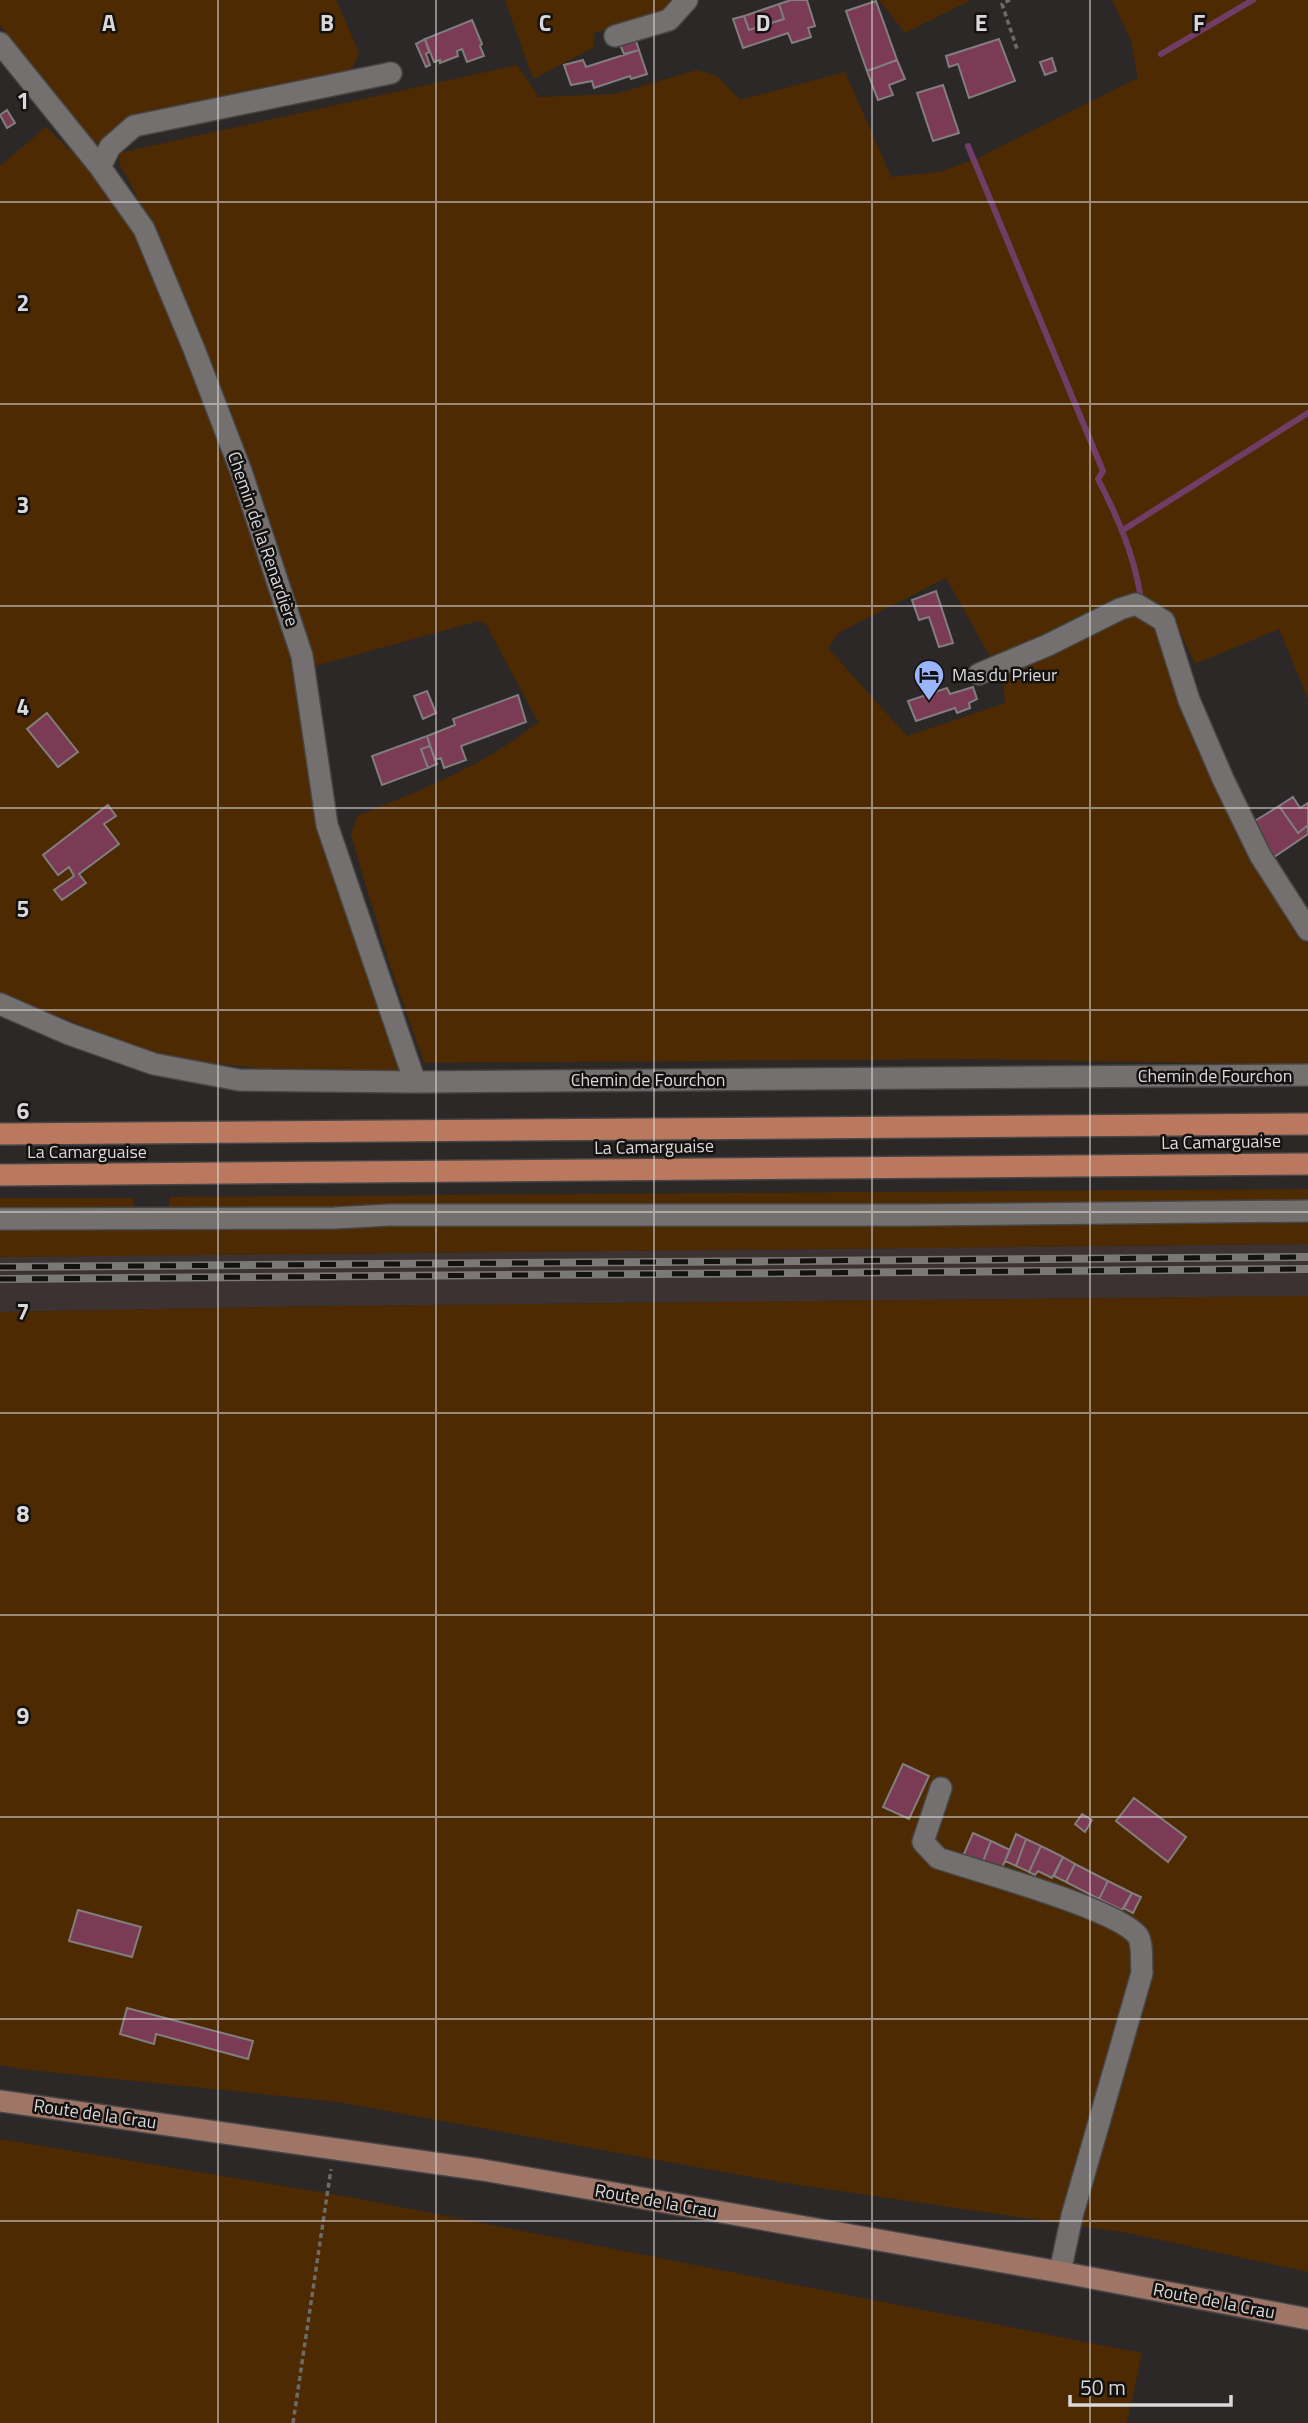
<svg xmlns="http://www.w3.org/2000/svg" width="1308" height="2423" viewBox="0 0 1308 2423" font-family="'Titillium Web',sans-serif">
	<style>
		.built { fill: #3c3232 }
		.green { fill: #4d2a01 }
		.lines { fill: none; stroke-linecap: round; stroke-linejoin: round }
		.stream { stroke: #713d67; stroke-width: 6 }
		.building { fill: #7b3b54; stroke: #827e7f; stroke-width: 2 }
		.minor-casing { stroke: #474545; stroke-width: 24 }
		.major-casing { stroke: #474545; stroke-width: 24 }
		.highway-casing { stroke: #474545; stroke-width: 24 }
		.path { stroke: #6d6a6a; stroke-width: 3.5; stroke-dasharray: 5 3.5; stroke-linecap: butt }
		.minor { stroke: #747070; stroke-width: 21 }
		.major { stroke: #9e7566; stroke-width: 21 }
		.highway { stroke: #ba785f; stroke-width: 21 }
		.rail-casing { stroke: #7b7878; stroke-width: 8 }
		.rail { stroke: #131211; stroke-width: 5; stroke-dasharray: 16; stroke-linecap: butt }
		.grid { fill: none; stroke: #dad8d8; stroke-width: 2; stroke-opacity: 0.55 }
		.labels { text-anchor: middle; stroke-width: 5; stroke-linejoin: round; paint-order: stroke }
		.street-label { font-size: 18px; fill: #dad8d8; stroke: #131211 }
		.poi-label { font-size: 18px; fill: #dad8d8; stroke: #131211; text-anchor: start }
		.grid-label { font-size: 23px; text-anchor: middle; font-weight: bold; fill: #dad8d8; stroke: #131211; stroke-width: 5; stroke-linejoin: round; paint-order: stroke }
	</style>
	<rect width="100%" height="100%" fill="#2c2828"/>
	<path class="built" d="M1308 1244V1296L329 1306 0 1312V1257Z"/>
	<path class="green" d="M0 0H336L359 52 352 69 318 79 139 117 115 128 95 145 0 25Z
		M505 0H676L659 13 594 33 593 48 533 79Z
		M879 0H971L905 33Z
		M1112 0H1308V699L1279 629 1195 664 1173 618 1162 605 1147 600 1000 656 989 655 946 578 838 633 828 648 907 736 1005 703 1002 673 1119 620C1132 617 1141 615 1152 623L1297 930 1308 944V1065L974 1059 424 1063 389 963 351 835 357 816C419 791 486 765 538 722L486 624 479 621 315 666 229 406 174 275 163 245 120 165 119 153 517 65 539 97 615 94 697 70 717 76 740 100 845 72 891 177 939 172 978 158 1138 78 1131 41Z
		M46 127 109 188 149 263 192 361 252 529 289 653 311 764 401 1068 398 1074 286 1071 165 1058 0 993V166Z
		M1308 1189V1244L0 1257V1198H133V1207H169L170 1197Z
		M1308 1296V2272L1128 2233 785 2183 337 2102 20 2069 0 2065V1312L329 1306Z
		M0 2139 350 2197 1142 2353 1127 2423H0Z"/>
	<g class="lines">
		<path class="stream" d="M1161 54 1253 0
			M968 146 1103 471 1098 479C1117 516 1133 552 1140 593
			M1123 530 1308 413"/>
	</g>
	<path class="building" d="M791 0H807L815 26 808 28 811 37 792 43 788 33 743 48 733 19 744 16 749 30 784 19 779 4Z
		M876 1 897 60 867 71 846 11Z
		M779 4 784 19 749 30 744 16Z
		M472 20 482 44 480 46 484 56 467 62 462 49 457 51 458 56 440 63V60L434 62 425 39Z
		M425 39 429 52 426 54 430 65 426 67 416 44Z
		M999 39 1015 81 969 98 958 64 949 67 946 56Z
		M636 41 639 50 624 54 620 45Z
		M639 50 647 74 631 79 630 76 594 88 592 81 571 85 564 65 583 60 586 67Z
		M1052 58 1056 71 1045 75 1040 62Z
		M897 60 905 79 889 85 893 95 878 100 867 71Z
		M943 85 959 133 933 141 917 93Z
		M7 110 15 123 7 128 0 115Z
		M936 591 953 643 939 647 929 617 919 620 912 600Z
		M973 687 977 699 969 703 970 708 957 713 955 708 916 721 908 701 947 688 950 694Z
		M427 691 436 713 423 719 414 696Z
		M518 695 526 722 461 746 466 760 444 768 441 758 435 760 427 736 455 725 453 719Z
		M47 713 78 752 58 767 27 729Z
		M427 736 430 746 421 749 428 768 382 785 372 756Z
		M430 746 437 764 428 768 421 749Z
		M1293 797 1300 808 1308 803V825L1298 833 1279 806Z
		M108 805 116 816 104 824 119 844 79 874 86 883 62 900 54 890 74 876 69 867 58 875 43 855Z
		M1279 806 1298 833 1308 825V834L1274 857 1253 822Z
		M903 1764 929 1776 909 1819 883 1807Z
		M1134 1798 1186 1837 1168 1862 1116 1821Z
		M1082 1814 1092 1820 1085 1832 1075 1824Z
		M973 1833 991 1841 982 1864 963 1856Z
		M1016 1834 1026 1839 1016 1866 1005 1861Z
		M1026 1839 1041 1846 1029 1872 1016 1866Z
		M991 1841 1010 1850 1000 1872 982 1864Z
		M1041 1846 1063 1857 1052 1878 1038 1871 1035 1875 1029 1872Z
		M1063 1857 1075 1864 1066 1882 1054 1876Z
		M1075 1864 1108 1881 1099 1899 1066 1882Z
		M1108 1881 1132 1893 1122 1910 1099 1899Z
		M1132 1893 1141 1897 1133 1913 1124 1908Z
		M78 1910 141 1927 132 1957 69 1941Z
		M127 2008 253 2041 248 2059 156 2034 154 2044 120 2034Z"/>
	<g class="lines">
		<g class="minor-casing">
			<path id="minor" d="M615 36 669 20 687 0
				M0 43 100 167 144 229 194 349 241 471 302 656 327 825 415 1082
				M100 167 110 147 134 126 391 73
				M979 674 1048 645 1120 609 1136 604 1164 621 1189 700 1223 779 1260 855 1308 930
				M0 1004 69 1034 154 1064 239 1080 415 1082 1308 1075
				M0 1219 334 1218 389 1215H915L1308 1211
				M941 1788 923 1842 938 1858C976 1871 1118 1909 1138 1936 1143 1944 1141 1963 1142 1973L1072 2216 1060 2272"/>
		</g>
		<g class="major-casing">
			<path id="major" d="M0 2101 483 2170 1060 2272 1308 2319"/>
		</g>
		<g class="highway-casing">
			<path id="highway" d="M0 1134 1308 1124
				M0 1175 1308 1164"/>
		</g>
		<path class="path" d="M1010 0 1002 4 1018 52
			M293 2423 331 2169"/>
		<use href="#minor" class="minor"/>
		<use href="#major" class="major"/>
		<use href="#highway" class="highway"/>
		<g class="rail-casing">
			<path id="rail" d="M0 1267 1308 1257
				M0 1279 1308 1269"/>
		</g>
		<use href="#rail" class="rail"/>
	</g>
	<path class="grid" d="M218 0V2423M436 0V2423M654 0V2423M872 0V2423M1090 0V2423M0 202H1308M0 404H1308M0 606H1308M0 808H1308M0 1010H1308M0 1212H1308M0 1413H1308M0 1615H1308M0 1817H1308M0 2019H1308M0 2221H1308"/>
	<defs>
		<g id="hotel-pin" transform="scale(1.575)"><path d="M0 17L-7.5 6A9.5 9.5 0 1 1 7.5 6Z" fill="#9bb5fd" stroke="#131211"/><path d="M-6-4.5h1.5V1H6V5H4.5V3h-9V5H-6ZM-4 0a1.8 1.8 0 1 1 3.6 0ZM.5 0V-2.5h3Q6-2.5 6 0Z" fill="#111"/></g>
	</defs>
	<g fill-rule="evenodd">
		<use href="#hotel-pin" x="929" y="675"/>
	</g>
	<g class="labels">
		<g class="street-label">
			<text transform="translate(263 539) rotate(71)" y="6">Chemin de la Renardière</text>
			<text x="1215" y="1082">Chemin de Fourchon</text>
			<text x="648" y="1086">Chemin de Fourchon</text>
			<text transform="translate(1221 1142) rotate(-1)" y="6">La Camarguaise</text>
			<text transform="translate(654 1147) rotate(-1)" y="6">La Camarguaise</text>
			<text x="87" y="1158">La Camarguaise</text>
			<text transform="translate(95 2114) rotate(8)" y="6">Route de la Crau</text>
			<text transform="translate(656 2201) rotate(10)" y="6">Route de la Crau</text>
			<text transform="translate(1214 2301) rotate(11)" y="6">Route de la Crau</text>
		</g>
		<g class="poi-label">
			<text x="952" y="681">Mas du Prieur</text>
		</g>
	</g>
	<g class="grid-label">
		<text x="109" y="31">A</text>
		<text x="327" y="31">B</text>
		<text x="545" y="31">C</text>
		<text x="763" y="31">D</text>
		<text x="981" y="31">E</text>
		<text x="1199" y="31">F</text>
		<text x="23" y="109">1</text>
		<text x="23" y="311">2</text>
		<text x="23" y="513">3</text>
		<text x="23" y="715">4</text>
		<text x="23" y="917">5</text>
		<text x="23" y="1119">6</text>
		<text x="23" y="1320">7</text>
		<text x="23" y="1522">8</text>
		<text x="23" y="1724">9</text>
	</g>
	<path d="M1070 2395v10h161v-10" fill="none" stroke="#dad8d8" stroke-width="3.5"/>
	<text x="1080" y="2395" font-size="21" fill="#dad8d8" stroke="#131211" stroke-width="5" paint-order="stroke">50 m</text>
</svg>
